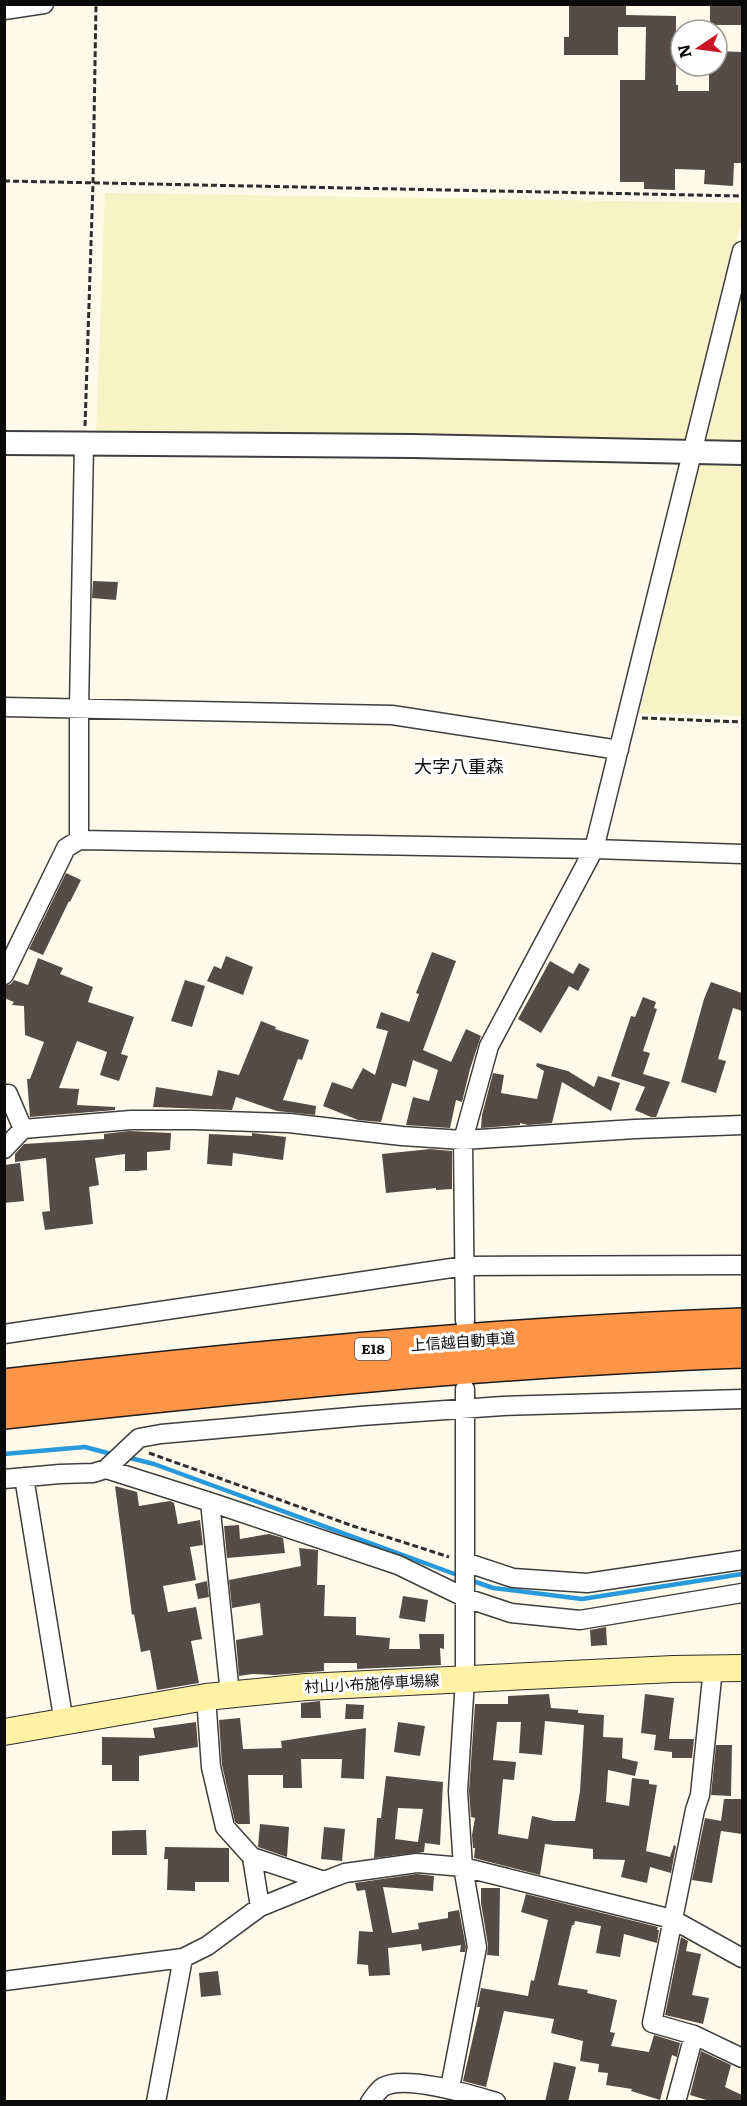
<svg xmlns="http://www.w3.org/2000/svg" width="747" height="2106" viewBox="0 0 747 2106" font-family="Literata,'Noto Sans JP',serif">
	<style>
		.farmland { fill: #f8f2c7 }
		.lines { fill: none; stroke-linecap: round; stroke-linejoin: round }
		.stream { stroke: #2899da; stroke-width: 4.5 }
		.building { fill: #554c47; fill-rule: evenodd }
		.minor-casing { stroke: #3e3e3e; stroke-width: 21 }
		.tertiary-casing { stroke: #3e3e3e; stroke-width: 26 }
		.secondary-casing { stroke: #2d2d2d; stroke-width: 28 }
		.motorway-casing { stroke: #1c1c1c; stroke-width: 36 }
		.path { stroke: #2d2d2d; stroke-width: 3; stroke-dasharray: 6 3; stroke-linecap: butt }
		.minor { stroke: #fff; stroke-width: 18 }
		.tertiary { stroke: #fff; stroke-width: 22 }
		.secondary { stroke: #fff2a4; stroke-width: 26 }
		.motorway { stroke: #ff9547; stroke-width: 33 }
		.labels { text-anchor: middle; stroke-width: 6; stroke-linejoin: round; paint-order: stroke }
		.shield { fill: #fff; stroke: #545454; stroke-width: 1.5 }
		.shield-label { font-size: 14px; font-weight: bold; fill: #0b0b0b }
		.street-label { font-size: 15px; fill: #0b0b0b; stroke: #fff }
		.quarter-label { font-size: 18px; fill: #0b0b0b; stroke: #fff }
	</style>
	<rect width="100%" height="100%" fill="#fffae9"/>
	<path class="farmland" d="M105 193 742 203V219L687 444 96 434Z
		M742 292V443H706Z
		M698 465 742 466V716L640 713Z"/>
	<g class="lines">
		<path class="stream" d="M4 1454 85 1447 115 1455
			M126 1457 154 1464 460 1576
			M470 1580 493 1588 582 1599 742 1574"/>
	</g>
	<path class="building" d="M569 4H626V15L676 16V85H678V91H709V66H717V51L742 52V163H734L733 186 704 184 705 170 675 169V190L644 189V182H620V80H645L646 27H618V55H564V37H569Z
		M710 4H742V25H710Z
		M93 581 118 582 116 600 92 598Z
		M66 873 81 880 70 902 69 901 43 955 29 949Z
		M432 952 456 961 423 1050 451 1062 466 1029 481 1036 470 1069 462 1102 456 1100 450 1128 406 1125 413 1097 429 1101 438 1070 413 1060 406 1087 392 1083 381 1122 358 1120 323 1106 332 1082 352 1089 363 1068 375 1075 388 1031 376 1028 381 1012 409 1022 419 994 416 993Z
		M226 956 253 967 243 995 207 981 214 966 221 969Z
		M38 958 63 968 60 974 93 987 88 1002 134 1017 121 1054 128 1056 119 1081 100 1075 107 1052 77 1041 59 1088 79 1089 77 1105 115 1107V1110L30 1117 27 1079H30L44 1042 25 1035 24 1006 12 1005 14 1002 4 998V986L11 984 14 980 28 985Z
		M550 961 573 974 579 963 590 969 578 991 569 986 541 1033 518 1019Z
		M185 980 205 986 192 1027 171 1021Z
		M711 982 742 993V1011L733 1008 718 1059 726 1061 716 1093 681 1082 704 999Z
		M643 997 656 1002 654 1008 657 1009 643 1051 650 1053 643 1074 670 1082 656 1117H651L635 1110 645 1087 611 1076 631 1016 635 1017Z
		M261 1021 276 1027 275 1029 309 1040 302 1060 298 1059 283 1100 316 1106 315 1115 277 1111 236 1097 232 1110 153 1107 156 1087 212 1096 218 1070 239 1075Z
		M537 1063 568 1071 594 1087 598 1076 620 1083 611 1111 562 1082 552 1123 528 1125 520 1123V1125L481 1128 482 1115 493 1073 504 1075 501 1093 537 1099 544 1071 536 1066Z
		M129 1131 171 1133 170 1150 147 1152V1170L137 1171H125V1154L95 1158 99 1185 89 1187 93 1224 45 1230 42 1212 50 1211 46 1158 15 1162V1154L24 1144 104 1139V1134Z
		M252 1133 286 1137 283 1160 233 1153 232 1166 207 1164 209 1134 252 1136Z
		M430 1149 452 1151V1189L436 1190V1188L386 1193 382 1154Z
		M20 1163 24 1201 4 1203V1165Z
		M115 1486 137 1492 139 1506 170 1501 174 1503 178 1524 200 1520 203 1545 190 1547 196 1580 163 1586 168 1612 196 1607 202 1639 191 1641 199 1683 157 1690 150 1650 141 1652 134 1614 132 1615Z
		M239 1525 240 1539 269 1534 283 1538 285 1553 227 1558 224 1526Z
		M299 1548 318 1550 317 1585H325L324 1616 356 1617V1635L390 1638 389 1649H420L419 1634H444V1649L440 1648 441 1665 357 1669V1663H324V1671L274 1675 252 1674 239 1676 236 1640 263 1635 260 1603 232 1608 229 1580 301 1566Z
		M207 1581 209 1597 198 1599 195 1584Z
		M403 1596 428 1600 425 1622 399 1618Z
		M606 1627 607 1645 591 1646 590 1630Z
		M549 1694 551 1708 578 1710V1713L604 1715 603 1737 623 1738 622 1758 638 1762 635 1776 608 1770 606 1802 629 1806 632 1778 649 1780V1784L657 1785 646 1851 670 1857 674 1845 676 1846 671 1873 650 1867 647 1883 621 1877 625 1860 593 1859V1849L545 1844 540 1875 474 1858 475 1848H473L472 1835 475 1818 471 1817 469 1791 475 1704H508V1696ZM545 1721 584 1725 580 1791 575 1821H554L532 1816 528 1839 498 1834 503 1779 514 1780 516 1762 493 1760 497 1722H521L519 1753 542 1755Z
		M645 1694 674 1698 669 1739H694L692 1758H672V1752L654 1750 656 1735 641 1733Z
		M320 1701 321 1718H301V1703Z
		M346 1704 364 1705 363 1719H345Z
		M240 1718 243 1749 282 1748 281 1741 366 1728 364 1779 341 1778 342 1759H301L302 1788H283V1775H248L250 1824H238L235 1822 222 1765 219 1720Z
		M196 1722 198 1747 139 1756V1781H112V1765H102V1737L155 1738 153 1728Z
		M398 1722 425 1726 420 1756 394 1752Z
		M716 1745H732L731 1796 711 1795Z
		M386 1776 443 1782 440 1845 425 1843 424 1852 374 1858 377 1818H381ZM398 1808 423 1809 418 1842 395 1839Z
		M724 1799H742V1834L721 1831 712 1883 692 1880 705 1818 721 1821Z
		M260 1824 289 1827 287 1857 258 1847Z
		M324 1827 345 1829 342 1861 321 1859Z
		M138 1830H146L147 1855H112V1831Z
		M165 1847 229 1848V1882H195V1891L167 1890 168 1859H164Z
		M417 1874 434 1876 433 1891 383 1887 392 1933 419 1929 418 1923 448 1918V1912L459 1910 466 1947 465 1952H460L461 1945 422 1951 421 1944 388 1948 390 1975 369 1976 368 1965 357 1964 359 1931 373 1932 365 1890 357 1891 355 1883Z
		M481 1888H500L499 1956 487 1955 488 1945 481 1903Z
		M526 1894 658 1927 657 1930H659L657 1943 624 1934 620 1957 596 1953 601 1926 575 1921 574 1925H572L558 1985 588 1990 587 1993 617 2000 610 2032 615 2033 611 2046 649 2052 654 2035 680 2043 677 2057 672 2055 660 2100 631 2091 632 2089 606 2085 608 2073 598 2072 599 2064 580 2061 583 2041 551 2033 554 2019 504 2011 486 2087 463 2081 480 2007H477L481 1988 528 1996 531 1980 534 1981 548 1920 521 1912Z
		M681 1937 688 1941 686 1951 701 1954 692 1995 709 1998 703 2024 665 2015Z
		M218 1971 221 1995 201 1997 199 1973Z
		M701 2051 731 2065 725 2087 742 2095V2102H713L690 2095Z
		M554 2062 576 2067 568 2102H545Z"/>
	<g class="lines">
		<g class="minor-casing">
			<path id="minor" d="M4 10 44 4
				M4 707 392 715 619 750
				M79 840V708L84 444
				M4 975 66 848 79 840 594 849 742 854
				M4 1094H8L23 1129 131 1120H194L289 1123 402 1136 463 1140 635 1129 742 1125
				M4 1149 23 1129
				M465 1321 463 1140 489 1046 594 849 742 251
				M4 1334 465 1266 742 1265
				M106 1469 210 1502 398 1565 466 1598 511 1613 580 1620 742 1593
				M24 1477 64 1723
				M4 1479 60 1474 93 1473 106 1469 139 1438 161 1434 361 1416 503 1406 742 1399
				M210 1502 230 1694
				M465 1562 513 1578 587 1583 742 1560
				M206 1697 211 1767 225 1827 252 1857 324 1881
				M252 1857 260 1907
				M4 1981 183 1958 207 1946 260 1907 324 1881 345 1873 417 1863 463 1867 672 1919 742 1958
				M694 2035 652 2023 695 1810 700 1795 713 1668
				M450 2088 477 1947 463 1867 458 1791 465 1680V1389
				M156 2102 183 1958
				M370 2102C374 2097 378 2090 383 2087 405 2074 472 2095 496 2102
				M676 2102 694 2035 742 2058"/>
		</g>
		<g class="tertiary-casing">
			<path id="tertiary" d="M4 443 412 446 742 453"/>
		</g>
		<g class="secondary-casing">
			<path id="secondary" d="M4 1732 206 1697 306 1687 673 1669 742 1668"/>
		</g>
		<g class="motorway-casing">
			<path id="motorway" d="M4 1386C250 1358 496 1334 742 1325
				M4 1412C250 1385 496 1360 742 1351"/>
		</g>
		<path class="path" d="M4 181 742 196
			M85 426 93 183 96 4
			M642 718 742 722
			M149 1453 353 1526 449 1557"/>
		<use href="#minor" class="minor"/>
		<use href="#tertiary" class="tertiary"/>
		<use href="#secondary" class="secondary"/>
		<use href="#motorway" class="motorway"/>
	</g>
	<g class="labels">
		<rect class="shield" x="355" y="1338" width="36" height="22" rx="4.5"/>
		<g class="shield-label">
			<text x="373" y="1354">E18</text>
		</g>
		<g class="street-label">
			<text transform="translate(463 1342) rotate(-4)" y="5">上信越自動車道</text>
			<text transform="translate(372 1684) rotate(-3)" y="5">村山小布施停車場線</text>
		</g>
		<g class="quarter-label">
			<text x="459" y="773">大字八重森</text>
		</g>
	</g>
	<rect width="747" height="2106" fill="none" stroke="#0b0b0b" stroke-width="12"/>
	<g transform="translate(699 48) rotate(257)"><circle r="28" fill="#ffffff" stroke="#9d9d9d" stroke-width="1.5"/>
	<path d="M0-4.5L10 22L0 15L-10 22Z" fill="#c71725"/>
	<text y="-9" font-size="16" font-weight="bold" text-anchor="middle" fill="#0b0b0b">N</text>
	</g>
</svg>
